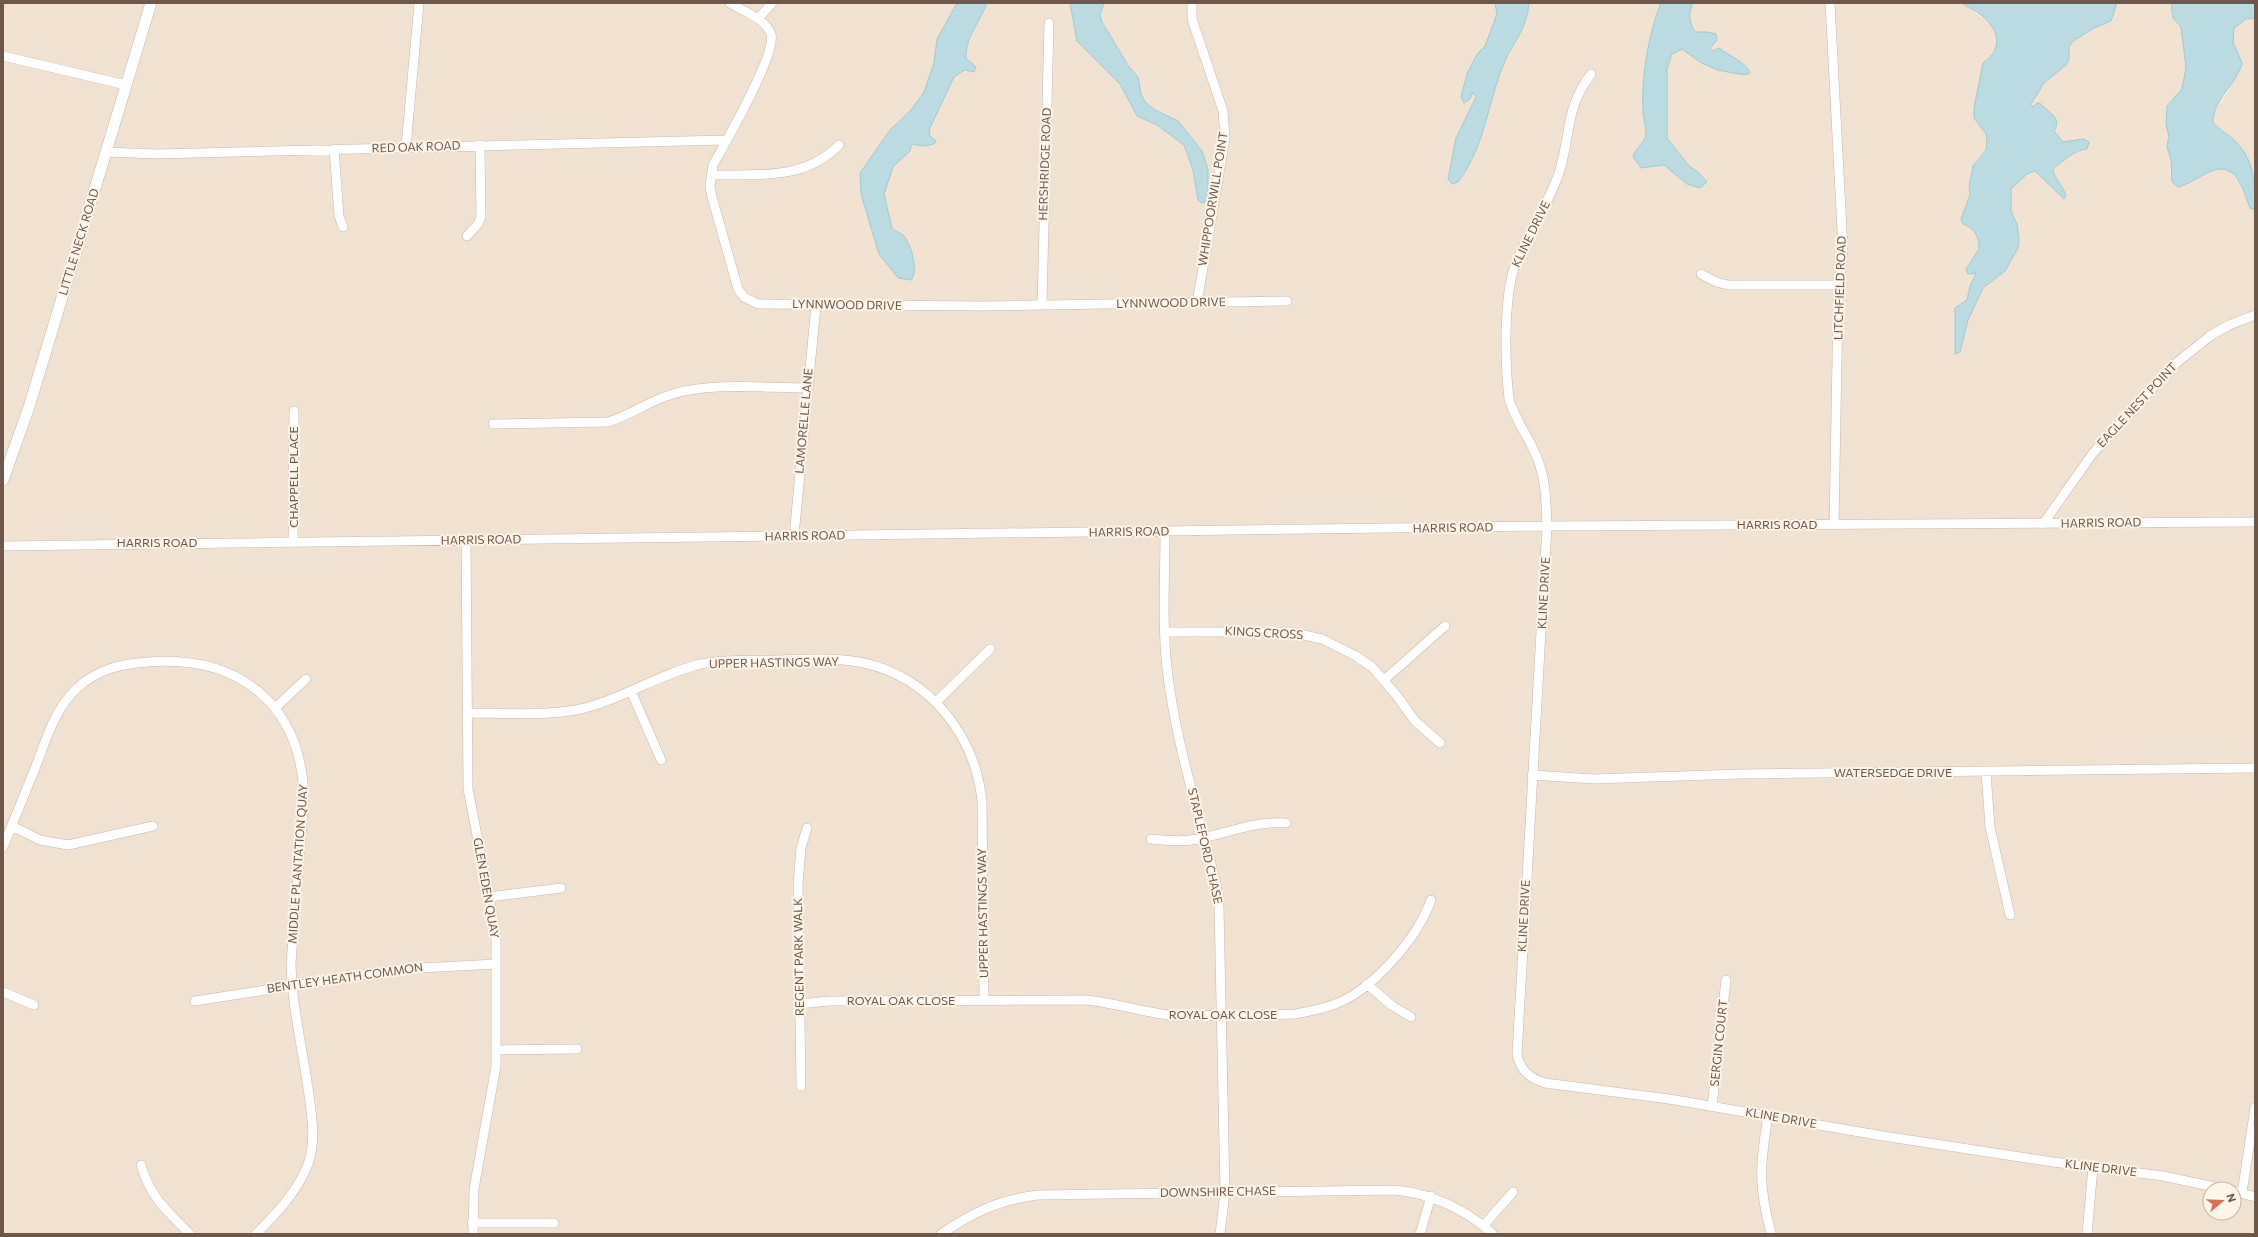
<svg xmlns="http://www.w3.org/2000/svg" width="2258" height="1237" viewBox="0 0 2258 1237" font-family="Commissioner,sans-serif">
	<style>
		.residential { fill: #f1e2d2; fill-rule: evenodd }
		.water { fill: #b9dbe1; stroke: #a0cad2 }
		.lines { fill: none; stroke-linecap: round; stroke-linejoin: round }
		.minor-casing { stroke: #c9b8aa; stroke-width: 10 }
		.tertiary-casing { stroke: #c9b8aa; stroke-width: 12 }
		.minor { stroke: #fff; stroke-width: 9 }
		.tertiary { stroke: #fff; stroke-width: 11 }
		.labels { text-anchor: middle; stroke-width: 4; stroke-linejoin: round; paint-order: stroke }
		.street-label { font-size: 12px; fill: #6f584b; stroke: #fdf5e8 }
	</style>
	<rect width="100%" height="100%" fill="#faf1e2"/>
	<path class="residential" d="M3 3H957L937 39 934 63 924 92 911 110 895 124 861 194 909 248 903 235 892 228 889 220 884 194 890 171 906 153 910 151 911 146 913 144 923 146 930 136 929 130 933 121 954 77 975 67 966 58V52L975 27 987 3H1070L1077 41 1120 84 1137 116 1157 125 1184 145 1193 170 1201 203 1189 136 1178 121 1155 110 1145 102 1141 94 1137 77 1129 67 1102 22 1100 15 1104 3H1495L1497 14 1485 46 1477 54 1467 74 1461 97 1473 92 1476 97 1456 138 1448 179 1527 19 1529 3H1661L1643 108 1646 133 1645 140 1634 151 1641 168 1664 165 1687 184 1698 172 1689 167 1667 138V69L1672 54 1681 49 1700 62 1748 68 1719 48 1713 51 1710 48 1708 32H1695L1690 24V15L1693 3H1962L1988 22 1994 29 1997 43 1974 118 1986 134 1987 143 1986 150 1978 158 1969 186 1970 195 1963 213 1977 236 1979 249 1966 269 1976 273 1970 286 1967 300 1955 308 1956 353 1960 352 1968 320 1983 288 1987 283 2017 224 2011 211V189L2027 174 2035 171 2058 180 2054 175 2053 169 2072 154 2087 149 2089 142 2084 139 2063 142 2054 131 2052 113 2043 107H2033L2031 104 2039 89 2056 72 2066 65 2069 59V47L2072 42 2092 29 2111 21 2117 3H2171L2173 18 2181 27 2186 67 2182 89 2167 106 2166 124 2169 137 2167 146 2171 161 2170 174 2184 185 2209 171 2221 167 2229 170 2240 183 2250 207 2255 210V1234H3ZM2210 1189H2234V1213H2210Z
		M2253 17 2255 18V178L2248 159 2233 139 2213 122V115L2229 90 2241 59 2233 42 2234 28 2240 22Z"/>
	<path class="water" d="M957 3H987C980 21 965 39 966 58L976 67 974 72 965 70 954 77 929 130 930 136 936 141 934 144 923 146 913 144 911 146 910 151 893 167 884 194 892 228C895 231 900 233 903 235 911 243 919 271 911 280L898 278 879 254 861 194 860 173 890 130 911 110 924 92 934 63 937 39Z
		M1070 3H1104L1100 15 1102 22 1129 67 1138 77 1141 94 1145 102 1155 110 1178 121 1202 151 1208 169V201L1201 203 1198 200 1193 170 1184 145 1157 125 1137 116 1120 84 1077 41Z
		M1495 3H1529C1527 28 1516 38 1506 59 1487 101 1487 143 1458 182L1452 184 1448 179 1456 138 1476 97 1473 92 1470 99 1464 103 1461 97 1467 74 1477 54 1485 46 1497 14Z
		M1661 3H1693C1688 14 1689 22 1695 32H1708L1716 34 1717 40 1710 48 1713 51 1719 48C1728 55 1747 63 1750 73L1745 75 1717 70 1700 62 1682 49 1672 54 1667 69V138L1689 166 1698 172 1707 182 1700 188 1687 184 1664 165 1641 168 1633 157C1635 147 1646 143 1646 133 1646 125 1643 117 1643 109 1641 78 1649 32 1661 3Z
		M1962 3H2117L2111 21 2092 29 2072 42 2069 47V59L2066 65 2044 83 2031 104 2033 107 2037 103C2042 103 2041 105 2045 108 2053 115 2061 120 2054 131L2063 142 2084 139 2089 142 2087 149C2074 150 2063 161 2053 169 2054 178 2063 186 2066 195L2064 199 2035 171 2027 174 2011 189V211L2017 224 2019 239 2018 248 2005 271 1983 288 1968 320 1960 352 1955 354V308L1967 300 1970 286 1976 273 1968 274 1966 269 1979 249C1979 237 1975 228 1963 224L1961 219 1970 195 1969 186 1973 166 1986 150 1987 143 1986 134 1974 118V108L1983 63C2004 49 1999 29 1981 15 1975 10 1968 8 1962 3Z
		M2171 3H2255V18L2246 19 2234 28 2233 42 2242 63C2237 84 2213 100 2213 122 2218 129 2226 133 2232 138 2255 159 2255 181 2255 210L2250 208C2241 183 2234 157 2203 175 2195 179 2187 185 2178 187L2172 182 2171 161 2167 146 2169 137 2166 124 2167 106 2182 89 2186 67 2181 27 2173 18Z"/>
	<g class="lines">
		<g class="minor-casing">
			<path id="minor" d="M730 3C743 11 766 19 771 34 777 54 725 143 713 165L710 186 712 197 738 289 744 297 758 304 984 306 1287 301
				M1192 3V19L1223 111 1225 138 1197 303
				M1830 3 1843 249 1838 304 1834 525
				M758 19 772 3
				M3 56 126 85
				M1591 74C1565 108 1571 135 1559 173 1548 205 1528 232 1516 263 1503 295 1505 364 1509 399 1515 421 1530 438 1538 460 1546 481 1546 503 1547 526L1517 1054C1520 1070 1529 1078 1545 1083L1669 1099 1883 1136 2053 1162 2163 1176 2224 1189
				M406 147 419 3
				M334 149 339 216 343 227
				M106 152 157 154 726 140
				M711 175C757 174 804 181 839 145
				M467 236 478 224 481 217 480 145
				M1701 274 1716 282 1728 285H1839
				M1042 305 1049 23
				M493 424 608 422C631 415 650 400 673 394 713 382 765 388 807 388
				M2043 524 2093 453 2175 364 2210 336 2229 325 2255 315
				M1165 532C1165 577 1162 623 1167 668 1175 741 1199 813 1216 884L1219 907 1225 1192 1220 1234
				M794 536 816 305
				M466 540 468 789 494 923 496 941V1066L474 1189 473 1234
				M293 543 294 411
				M3 546 1547 526 2255 522
				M1165 632H1290L1322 639 1356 656 1372 667 1397 696 1415 721 1440 743
				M1384 680 1445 626
				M631 691 661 760
				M936 702 990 649
				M275 708 306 679
				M467 713C503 713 541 716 576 710 620 701 658 674 701 664 726 659 752 661 777 660 805 659 836 657 864 663 931 678 975 736 982 801L984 1001
				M1986 772 1990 827 2010 915
				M1532 775 1594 779 1740 774 2255 768
				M12 826 40 840 68 845 153 826
				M1151 839C1167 841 1182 842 1198 839 1229 833 1253 821 1286 823
				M3 847C14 820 25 793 36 766 46 739 55 709 76 689 97 669 121 664 148 662 239 655 301 704 304 797L291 963C292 1007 303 1051 309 1095 312 1117 316 1142 308 1164 298 1191 276 1214 256 1234
				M489 897 561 888
				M1367 984 1391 1005 1411 1017
				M3 992 34 1005
				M195 1001 401 969 496 964
				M799 1004 829 1001 1086 1000C1118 1003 1147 1014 1178 1016L1295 1014C1310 1011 1325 1009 1340 1002 1376 986 1418 937 1431 900
				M496 1050 577 1049
				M801 1086 798 884 801 848 807 828
				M1712 1106 1726 980
				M1768 1116C1760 1165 1758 1185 1771 1233
				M141 1165C150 1197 167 1211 190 1234
				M2234 1191 2255 1197
				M2242 1193 2255 1108
				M472 1223H554
				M1484 1225 1513 1192
				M941 1234C974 1212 998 1200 1038 1195L1395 1190C1433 1194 1465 1209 1493 1234
				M1420 1234 1431 1196
				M2087 1234 2093 1167"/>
		</g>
		<g class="tertiary-casing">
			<path id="tertiary" d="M3 480 29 407 151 3"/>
		</g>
		<use href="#minor" class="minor"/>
		<use href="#tertiary" class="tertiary"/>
	</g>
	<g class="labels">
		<g class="street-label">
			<text transform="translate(416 147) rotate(-2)" y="4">RED OAK ROAD</text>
			<text transform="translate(1045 164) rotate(-88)" y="4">HERSHRIDGE ROAD</text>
			<text transform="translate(1213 199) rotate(-81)" y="4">WHIPPOORWILL POINT</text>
			<text transform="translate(1531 234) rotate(-64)" y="4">KLINE DRIVE</text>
			<text transform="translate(79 242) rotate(-73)" y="4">LITTLE NECK ROAD</text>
			<text transform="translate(1840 288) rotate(-88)" y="4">LITCHFIELD ROAD</text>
			<text transform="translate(1171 303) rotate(-1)" y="4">LYNNWOOD DRIVE</text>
			<text transform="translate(847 305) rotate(1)" y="4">LYNNWOOD DRIVE</text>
			<text transform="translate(2137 405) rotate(-47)" y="4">EAGLE NEST POINT</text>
			<text transform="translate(804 421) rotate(-85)" y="4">LAMORELLE LANE</text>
			<text transform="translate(294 477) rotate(-90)" y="4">CHAPPELL PLACE</text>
			<text transform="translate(2101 523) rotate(-1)" y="4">HARRIS ROAD</text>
			<text x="1777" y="529">HARRIS ROAD</text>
			<text transform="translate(1453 528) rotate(-1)" y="4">HARRIS ROAD</text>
			<text transform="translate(1129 532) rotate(-1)" y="4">HARRIS ROAD</text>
			<text transform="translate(805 536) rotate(-1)" y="4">HARRIS ROAD</text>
			<text transform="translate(481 540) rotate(-1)" y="4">HARRIS ROAD</text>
			<text x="157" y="547">HARRIS ROAD</text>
			<text transform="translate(1544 593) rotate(-87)" y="4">KLINE DRIVE</text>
			<text transform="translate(1264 633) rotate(3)" y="4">KINGS CROSS</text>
			<text transform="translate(774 663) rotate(-1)" y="4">UPPER HASTINGS WAY</text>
			<text x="1893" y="777">WATERSEDGE DRIVE</text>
			<text transform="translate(1205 846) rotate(77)" y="4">STAPLEFORD CHASE</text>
			<text transform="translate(298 864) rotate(-86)" y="4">MIDDLE PLANTATION QUAY</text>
			<text transform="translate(486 888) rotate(80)" y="4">GLEN EDEN QUAY</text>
			<text transform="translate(983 913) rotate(-91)" y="4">UPPER HASTINGS WAY</text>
			<text transform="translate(1524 916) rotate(-87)" y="4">KLINE DRIVE</text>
			<text transform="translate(799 957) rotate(-91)" y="4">REGENT PARK WALK</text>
			<text transform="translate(345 978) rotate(-8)" y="4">BENTLEY HEATH COMMON</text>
			<text x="901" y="1005">ROYAL OAK CLOSE</text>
			<text x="1223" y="1019">ROYAL OAK CLOSE</text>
			<text transform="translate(1719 1043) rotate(-84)" y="4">SERGIN COURT</text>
			<text transform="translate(1781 1118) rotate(10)" y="4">KLINE DRIVE</text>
			<text transform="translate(2101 1168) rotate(7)" y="4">KLINE DRIVE</text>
			<text transform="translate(1218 1192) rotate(-1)" y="4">DOWNSHIRE CHASE</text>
		</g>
	</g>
	<rect width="2258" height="1237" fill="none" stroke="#6f584b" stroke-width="8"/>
	<g transform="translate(2222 1201) rotate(71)"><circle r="19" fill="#fdf5e8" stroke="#c4b6a9"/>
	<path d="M0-3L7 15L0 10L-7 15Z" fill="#da6f52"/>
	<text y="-6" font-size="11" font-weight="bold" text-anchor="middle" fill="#6f584b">N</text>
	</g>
</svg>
